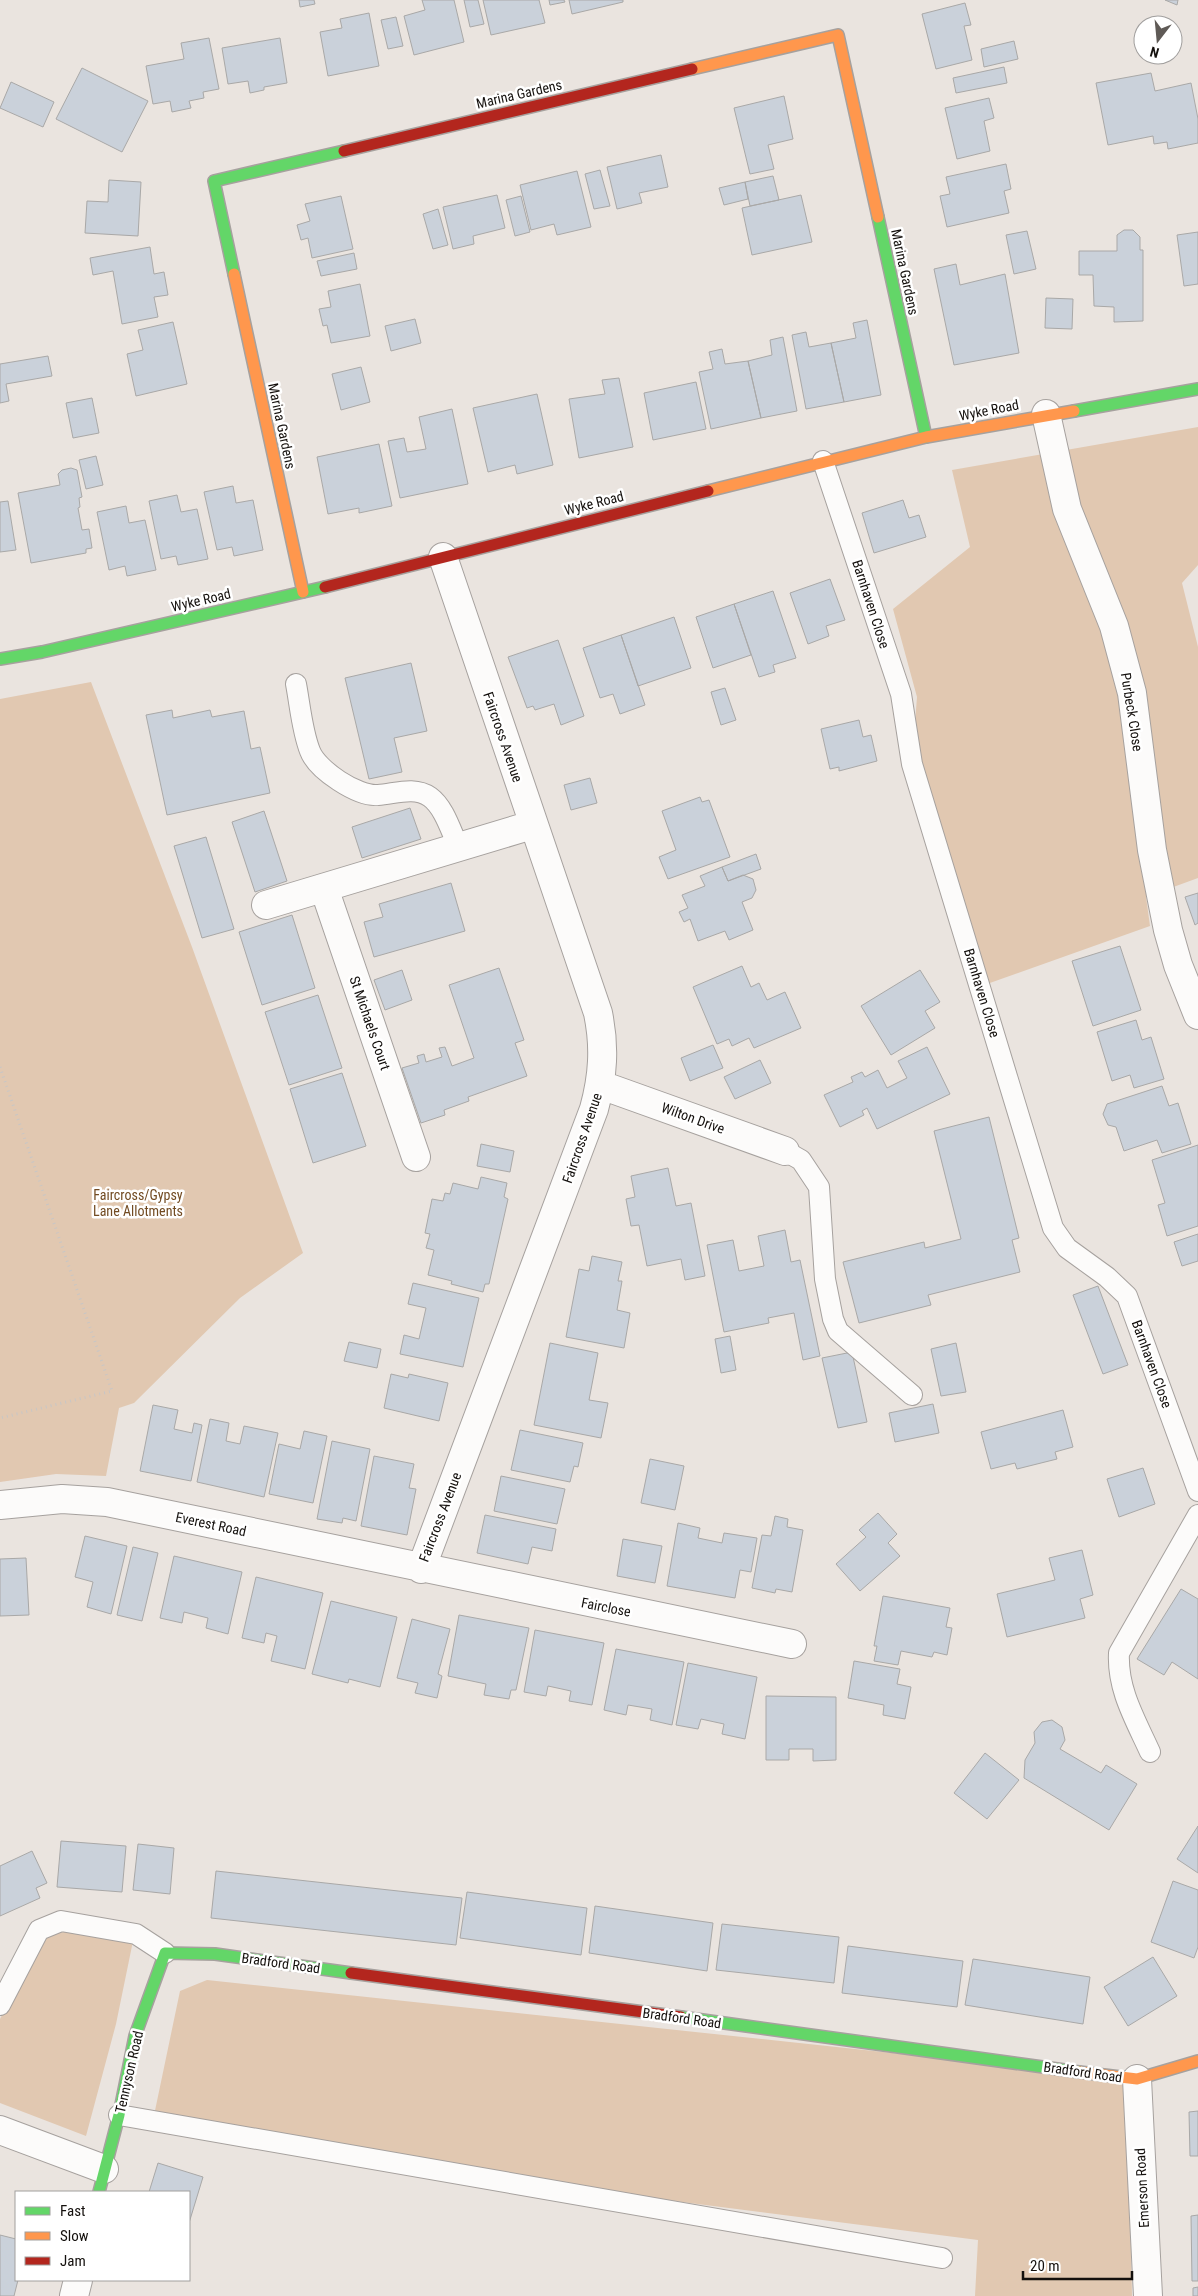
<svg xmlns="http://www.w3.org/2000/svg" width="1198" height="2296" viewBox="0 0 1198 2296" font-family="'Roboto Condensed',sans-serif">
	<style>
		.green { fill: #e1c8b1 }
		.building { fill: #cad1da; stroke: #a9a8a7 }
		.lines { fill: none; stroke-linecap: round; stroke-linejoin: round }
		.lane-casing { stroke: #a6a19e; stroke-width: 22 }
		.street-casing { stroke: #a6a19e; stroke-width: 30 }
		.fast-casing { stroke: #a6a19e; stroke-width: 14 }
		.slow-casing { stroke: #a6a19e; stroke-width: 14 }
		.jam-casing { stroke: #a6a19e; stroke-width: 14 }
		.path { stroke: #c8c6c5; stroke-width: 3; stroke-dasharray: 1 4; stroke-linecap: butt }
		.lane { stroke: #fcfbfa; stroke-width: 20 }
		.street { stroke: #fcfbfa; stroke-width: 28 }
		.fast { stroke: #63d668; stroke-width: 11 }
		.slow { stroke: #ff974d; stroke-width: 11 }
		.jam { stroke: #b3261e; stroke-width: 11 }
		.labels { text-anchor: middle; stroke-width: 5; stroke-linejoin: round; paint-order: stroke }
		.street-label { font-size: 14px; fill: #14100d; stroke: #fff }
		.park-label { font-size: 14px; fill: #724b22; stroke: #fff }
	</style>
	<rect width="100%" height="100%" fill="#eae4df"/>
	<path class="green" d="M1198 427V565L1182 583 1198 647V878L1146 897 1150 926 987 984 914 736 917 697 893 609 970 547 952 470Z
		M91 682 192 947 303 1253 240 1298 134 1403 119 1408 106 1476 56 1474 0 1482V699Z
		M82 1931 133 1941 116 2024 86 2136 0 2103V2019L25 1970 49 1933Z
		M207 1980 1127 2078 1132 2296H975L978 2240 221 2143 152 2125 180 1991Z"/>
	<path class="building" d="M299 0H314L315 4 300 7Z
		M422 0H454L464 42 414 55 404 16 425 10Z
		M464 0H478L484 24 470 27Z
		M483 0H539L545 23 491 35Z
		M549 0H564L565 2 550 5Z
		M569 0H623V2L572 14Z
		M1165 0H1178L1177 5Z
		M965 3 971 25 964 26 972 60 936 69 922 14Z
		M369 13 379 66 328 76 320 32 342 28 340 19Z
		M396 17 403 46 388 49 381 20Z
		M209 38 219 89 203 92 204 98 189 101 191 108 172 112 170 101 153 104 146 66 184 59 181 43Z
		M280 38 287 83 264 87V90L250 93 248 81 228 84 222 48Z
		M1014 41 1018 59 984 67 981 49Z
		M1004 67 1007 83 956 93 953 78Z
		M82 68 148 101 122 152 56 119Z
		M1151 73 1155 91 1191 83 1198 119V143L1168 149 1167 142 1154 144 1153 136 1108 145 1096 83Z
		M11 82 54 102 43 127 0 108Z
		M784 96 793 139 768 145 774 169 750 174 734 108Z
		M989 98 994 118 984 121 990 151 957 159 945 108Z
		M661 155 668 187 639 193 642 203 617 209 607 167Z
		M1006 164 1011 189 1004 191 1009 213 947 227 940 196 950 194 946 177Z
		M600 170 610 206 594 209 585 174Z
		M577 171 591 227 557 235 554 224 531 230 520 185Z
		M773 176 779 200 750 206 745 182Z
		M109 180 141 182 138 236 85 233 87 201 108 202Z
		M745 182 748 199 724 205 719 188Z
		M497 195 505 228 473 236 474 244 453 249 443 207Z
		M801 195 812 242 752 255 742 208Z
		M341 196 353 249 312 258 308 238 301 240 297 225 310 221 305 204Z
		M521 196 530 232 515 236 506 200Z
		M438 209 448 245 433 249 423 214Z
		M1124 230H1133L1140 237V250H1143V321L1114 322V307L1094 306 1093 275H1079V251H1117V235Z
		M1027 231 1036 269 1014 274 1006 235Z
		M1198 232V284L1184 286 1177 235Z
		M150 247 154 274 164 272 168 295 154 297 158 317 122 324 113 271 93 275 90 258Z
		M354 253 357 269 321 276 317 261Z
		M956 264 960 285 1005 274 1019 353 954 365 934 269Z
		M360 284 370 336 331 343 327 325 323 326 319 309 331 307 328 291Z
		M1046 298 1073 299 1072 329 1045 328Z
		M415 319 421 343 391 351 385 326Z
		M867 320 881 395 844 402 831 343 856 338 853 323Z
		M173 322 187 384 136 396 127 354 143 350 138 330Z
		M806 332 809 347 831 343 844 402 806 409 792 335Z
		M783 337 797 411 761 418 748 361 772 355 770 340Z
		M722 349 725 364 748 361 761 418 711 429 699 372 713 369 709 352Z
		M48 356 52 376 6 384 9 401 0 403V364Z
		M361 367 370 402 341 410 332 374Z
		M619 378 633 447 579 458 569 399 605 394 602 380Z
		M696 382 706 429 653 440 644 393Z
		M537 394 553 465 517 474 515 465 488 472 473 408Z
		M92 398 99 433 73 438 66 403Z
		M452 409 468 484 400 498 388 441 404 438 407 452 426 449 419 417Z
		M379 444 392 506 359 513V508L328 514 317 457Z
		M96 456 103 485 86 489 79 460Z
		M71 468 77 470 82 497 79 498 80 507 78 508 82 530 89 529 92 548 86 549V553L31 563 18 493 60 485 58 474 62 470Z
		M233 486 236 503 253 500 263 550 234 556 232 547 217 550 204 492Z
		M177 495 181 512 197 509 208 559 178 565 176 556 161 559 149 501Z
		M903 500 909 518 919 515 926 537 874 553 862 513Z
		M8 501 16 550 0 552V502Z
		M126 506 129 523 145 520 156 570 127 576 125 566 109 570 97 512Z
		M830 579 845 620 826 626 829 636 808 644 790 593Z
		M773 591 796 658 773 665 775 672 759 677 734 604Z
		M734 604 751 655 713 668 696 617Z
		M674 617 691 668 638 686 621 635Z
		M621 635 645 705 620 714 613 694 600 698 583 648Z
		M558 640 584 716 561 725 554 704 535 710 533 706 527 708 508 657Z
		M411 663 427 731 394 738 402 772 369 779 345 678Z
		M725 688 736 720 721 725 711 692Z
		M172 710 173 718 210 710 212 717 244 711 251 749 260 747 270 793 167 815 146 715Z
		M859 720 863 737 871 735 877 761 839 771V767L830 769 821 729Z
		M590 778 597 803 571 810 564 785Z
		M700 797 702 802 709 800 730 857 668 879 659 857 676 850 662 811Z
		M410 808 421 839 362 858 352 827Z
		M264 811 287 881 255 892 232 822Z
		M206 837 234 929 202 938 174 846Z
		M756 854 761 869 728 881 722 867Z
		M722 867 728 881 743 875 753 879 756 890 752 898 742 902 753 930 729 940 725 931 698 941 690 919 684 922 679 912 688 908 682 895 705 886 700 876Z
		M451 883 465 931 374 957 364 922 383 917 379 904Z
		M1198 893V923L1195 925 1185 897Z
		M292 915 315 988 262 1005 239 932Z
		M1120 946 1141 1010 1093 1026 1072 961Z
		M742 966 751 987 759 983 767 1000 785 992 801 1028 754 1048 749 1038 732 1046 729 1039 717 1044 693 987Z
		M499 968 524 1040 515 1043 527 1076 468 1097 469 1101 444 1110 445 1115 421 1123 402 1068 419 1063 417 1056 424 1054 426 1062 442 1057 439 1048 445 1047 452 1066 474 1058 449 985Z
		M402 970 412 1000 385 1010 374 980Z
		M920 970 940 1002 925 1011 935 1028 891 1055 861 1006Z
		M318 995 342 1068 289 1085 265 1012Z
		M1136 1020 1142 1040 1151 1037 1164 1079 1134 1088 1130 1075 1112 1081 1097 1032Z
		M713 1045 723 1068 690 1081 681 1058Z
		M927 1047 950 1094 877 1129 867 1108 862 1111 864 1115 840 1127 824 1095 853 1082 851 1077 862 1072 865 1077 878 1070 887 1088 907 1078 898 1061Z
		M760 1060 771 1083 735 1099 724 1077Z
		M342 1073 366 1146 313 1163 290 1089Z
		M1162 1086 1169 1106 1178 1103 1191 1144 1162 1153 1157 1140 1124 1151 1116 1127 1108 1125 1103 1114 1107 1104Z
		M989 1117 1019 1238 1012 1240 1020 1272 928 1295 931 1305 859 1323 843 1262 924 1242 925 1248 961 1239 934 1131Z
		M481 1144 514 1151 510 1172 477 1166Z
		M1198 1145V1226L1167 1236 1158 1205 1165 1203 1152 1160Z
		M668 1168 676 1206 691 1203 705 1276 685 1280 681 1259 647 1266 639 1225 631 1226 626 1199 635 1197 631 1176Z
		M481 1177 507 1183 504 1197 508 1199 489 1284H485L483 1292 451 1284 452 1281 428 1275 434 1250 426 1248 430 1234 425 1233 432 1199 443 1201 445 1193 450 1194 453 1183 478 1189Z
		M785 1230 791 1262 800 1260 820 1356 803 1360 794 1313 768 1318 769 1323 724 1332 707 1245 733 1240 739 1271 764 1266 758 1236Z
		M1198 1234V1261L1182 1266 1174 1242Z
		M592 1256 622 1262 618 1281H622L617 1310 630 1313 624 1348 566 1337 579 1269 589 1271Z
		M413 1283 479 1298 463 1367 400 1354 404 1335 419 1339 426 1308 408 1304Z
		M1098 1286 1128 1365 1103 1374 1073 1295Z
		M730 1336 736 1370 721 1373 715 1339Z
		M349 1342 381 1349 377 1368 344 1361Z
		M550 1343 598 1353 589 1400 608 1403 601 1438 534 1425Z
		M956 1343 966 1392 941 1396 931 1349Z
		M852 1352 867 1422 838 1428 822 1358Z
		M391 1374 408 1378 409 1374 448 1383 439 1421 384 1408Z
		M933 1404 939 1433 895 1442 889 1413Z
		M153 1405 178 1410 174 1429 192 1433 194 1423 202 1425 191 1481 140 1471Z
		M1063 1410 1073 1447 1055 1452 1057 1459 1017 1469 1015 1463 991 1469 981 1432Z
		M210 1419 229 1423 226 1441 240 1444 244 1426 278 1433 264 1497 197 1482Z
		M520 1430 583 1443 578 1467 574 1466 570 1482 511 1470Z
		M304 1431 327 1436 313 1503 269 1494 279 1444 300 1449Z
		M332 1441 370 1449 356 1521 343 1518 342 1523 317 1519Z
		M374 1456 414 1464 409 1488 416 1489 407 1535 361 1526Z
		M650 1459 684 1466 675 1510 641 1503Z
		M1143 1468 1155 1504 1119 1517 1107 1479Z
		M501 1476 565 1489 557 1524 494 1511Z
		M878 1513 897 1534 888 1543 900 1556 860 1591 836 1564 866 1537 859 1530Z
		M485 1515 556 1529 552 1551 532 1547 528 1564 477 1553Z
		M775 1516 788 1519 787 1527 803 1530 792 1592 776 1589 775 1593 752 1588 762 1535 771 1536Z
		M678 1523 700 1528 698 1538 722 1543 724 1533 757 1538 751 1572 740 1570 735 1598 667 1586Z
		M85 1536 127 1546 111 1614 87 1607 93 1582 75 1577Z
		M623 1539 662 1546 655 1583 617 1576Z
		M133 1547 158 1553 142 1621 117 1615Z
		M1082 1550 1093 1595 1080 1599 1085 1618 1007 1637 997 1594 1055 1580 1049 1558Z
		M174 1556 242 1572 228 1634 206 1628 208 1618 184 1612 182 1623 160 1618Z
		M26 1558 29 1615 0 1616V1559Z
		M256 1577 323 1593 305 1669 271 1661 277 1636 266 1633 264 1643 242 1638Z
		M1181 1589 1198 1599V1679L1172 1662 1164 1675 1137 1659Z
		M883 1596 950 1608 946 1627 952 1628 947 1655 934 1652 932 1657 901 1651 898 1665 874 1661 877 1646H874Z
		M331 1601 397 1617 380 1687 349 1679 348 1683 312 1674Z
		M459 1615 529 1628 516 1690H511L509 1699 484 1695 486 1684 448 1676Z
		M412 1619 450 1629 438 1674 442 1676 437 1698 415 1693 418 1683 397 1678Z
		M535 1630 604 1643 592 1705 569 1701 571 1691 548 1686 546 1696 524 1692Z
		M616 1649 684 1662 672 1725 650 1720 652 1709 628 1705 626 1715 604 1710Z
		M854 1661 900 1669 897 1684 911 1687 905 1719 883 1715 884 1705 848 1698Z
		M688 1663 757 1677 745 1739 722 1734 724 1724 701 1719 698 1729 676 1725Z
		M766 1696 836 1697V1760L813 1761V1749H789V1760H766Z
		M1052 1720 1062 1727 1065 1740 1060 1749 1101 1773 1106 1765 1137 1784 1109 1830 1024 1778 1025 1760 1035 1743 1034 1732 1042 1722Z
		M985 1753 1019 1780 987 1819 954 1793Z
		M1198 1826V1873L1177 1859Z
		M61 1841 126 1846 122 1892 57 1887Z
		M138 1844 174 1848 170 1894 133 1890Z
		M32 1851 47 1883 36 1888 40 1898 0 1916V1866Z
		M216 1871 462 1898 456 1945 211 1918Z
		M1173 1881 1198 1890V1947L1194 1958 1151 1942Z
		M467 1892 587 1908 581 1955 460 1938Z
		M595 1906 713 1923 707 1971 589 1953Z
		M722 1924 839 1937 834 1983 716 1970Z
		M848 1946 963 1961 957 2007 842 1993Z
		M1153 1957 1177 1996 1128 2026 1104 1987Z
		M973 1959 1090 1977 1083 2024 965 2005Z
		M1198 2111V2156H1190L1189 2112Z
		M158 2163 203 2177 189 2223V2192H149Z
		M1198 2215V2281H1192L1191 2216Z
		M0 2235 16 2239 18 2280 14 2296H0Z
		M1198 2287V2296H1193V2288Z"/>
	<g class="lines">
		<g class="lane-casing">
			<path id="lane" d="M823 461 901 694 912 764 1053 1228 1067 1248 1107 1277 1127 1296 1198 1491
				M296 684C300 705 302 731 310 751 317 770 358 797 378 795 395 794 414 786 430 797 444 807 451 831 458 846
				M785 1151 801 1160 819 1187 825 1279 833 1319 838 1331 912 1395
				M1150 1752C1135 1719 1117 1689 1119 1653L1198 1515
				M0 2005 39 1930 61 1921 136 1934 165 1953
				M119 2115 942 2258"/>
		</g>
		<g class="street-casing">
			<path id="street" d="M1046 414 1067 509 1114 626 1132 693 1152 850 1168 930 1178 965 1198 1015
				M324 888 416 1157
				M266 905 532 825
				M601 1085 785 1151
				M0 1505 62 1499 107 1502 792 1644
				M421 1569 594 1109C603 1076 605 1047 598 1013L443 557
				M1137 2079 1148 2296
				M0 2130 104 2169
				M74 2296 78 2280"/>
		</g>
		<g class="fast-casing">
			<path id="fast" d="M878 217 926 437
				M234 274 214 181 344 151
				M1074 411 1198 389
				M0 659 42 652 325 587
				M681 2017 1079 2072
				M99 2192 119 2115 135 2036 165 1953 215 1954 351 1973"/>
		</g>
		<g class="slow-casing">
			<path id="slow" d="M692 69 838 35 878 217
				M234 274 303 592
				M708 491 926 437 1074 411
				M1079 2072 1137 2079 1198 2061"/>
		</g>
		<g class="jam-casing">
			<path id="jam" d="M344 151 692 69
				M325 587 708 491
				M351 1973 681 2017"/>
		</g>
		<path class="path" d="M0 1067 112 1391 0 1418"/>
		<use href="#lane" class="lane"/>
		<use href="#street" class="street"/>
		<use href="#fast" class="fast"/>
		<use href="#slow" class="slow"/>
		<use href="#jam" class="jam"/>
	</g>
	<g class="labels">
		<g class="street-label">
			<text transform="translate(519 94) rotate(-13)" y="5">Marina Gardens</text>
			<text transform="translate(905 272) rotate(78)" y="5">Marina Gardens</text>
			<text transform="translate(989 410) rotate(-11)" y="5">Wyke Road</text>
			<text transform="translate(282 426) rotate(78)" y="5">Marina Gardens</text>
			<text transform="translate(594 503) rotate(-14)" y="5">Wyke Road</text>
			<text transform="translate(201 600) rotate(-13)" y="5">Wyke Road</text>
			<text transform="translate(871 604) rotate(72)" y="5">Barnhaven Close</text>
			<text transform="translate(1132 712) rotate(81)" y="5">Purbeck Close</text>
			<text transform="translate(503 737) rotate(71)" y="5">Faircross Avenue</text>
			<text transform="translate(982 993) rotate(73)" y="5">Barnhaven Close</text>
			<text transform="translate(370 1023) rotate(71)" y="5">St Michaels Court</text>
			<text transform="translate(693 1118) rotate(20)" y="5">Wilton Drive</text>
			<text transform="translate(582 1138) rotate(-71)" y="5">Faircross Avenue</text>
			<text transform="translate(1152 1364) rotate(70)" y="5">Barnhaven Close</text>
			<text transform="translate(440 1517) rotate(-69)" y="5">Faircross Avenue</text>
			<text transform="translate(211 1524) rotate(12)" y="5">Everest Road</text>
			<text transform="translate(606 1607) rotate(11)" y="5">Fairclose</text>
			<text transform="translate(281 1963) rotate(8)" y="5">Bradford Road</text>
			<text transform="translate(682 2018) rotate(8)" y="5">Bradford Road</text>
			<text transform="translate(129 2072) rotate(-77)" y="5">Tennyson Road</text>
			<text transform="translate(1083 2072) rotate(8)" y="5">Bradford Road</text>
			<text transform="translate(1142 2188) rotate(-93)" y="5">Emerson Road</text>
		</g>
		<g class="park-label">
			<text x="138" y="1200">Faircross/Gypsy<tspan x="138" dy="16">Lane Allotments</tspan></text>
		</g>
	</g>
	<rect x="15" y="2191" width="175" height="90" fill="#ffffff" stroke="#a19f9e"/>
	<rect x="25" y="2207" width="25" height="8" fill="#63d668" stroke="#a19f9e"/>
	<text x="60" y="2216" font-size="15" fill="#14100d">Fast</text>
	<rect x="25" y="2232" width="25" height="8" fill="#ff974d" stroke="#a19f9e"/>
	<text x="60" y="2241" font-size="15" fill="#14100d">Slow</text>
	<rect x="25" y="2257" width="25" height="8" fill="#b3261e" stroke="#a19f9e"/>
	<text x="60" y="2266" font-size="15" fill="#14100d">Jam</text>
	<g transform="translate(1158 40) rotate(196)"><circle r="24" fill="#ffffff" stroke="#a19f9e"/>
	<path d="M0-4L9 19L0 12L-9 19Z" fill="#5f5a56"/>
	<text y="-8" font-size="14" font-weight="bold" text-anchor="middle" fill="#14100d">N</text>
	</g>
	<path d="M1023 2271v8h109v-8" fill="none" stroke="#14100d" stroke-width="2.5"/>
	<text x="1030" y="2271" font-size="15" fill="#14100d" stroke="#ffffff" stroke-width="4" paint-order="stroke">20 m</text>
</svg>
